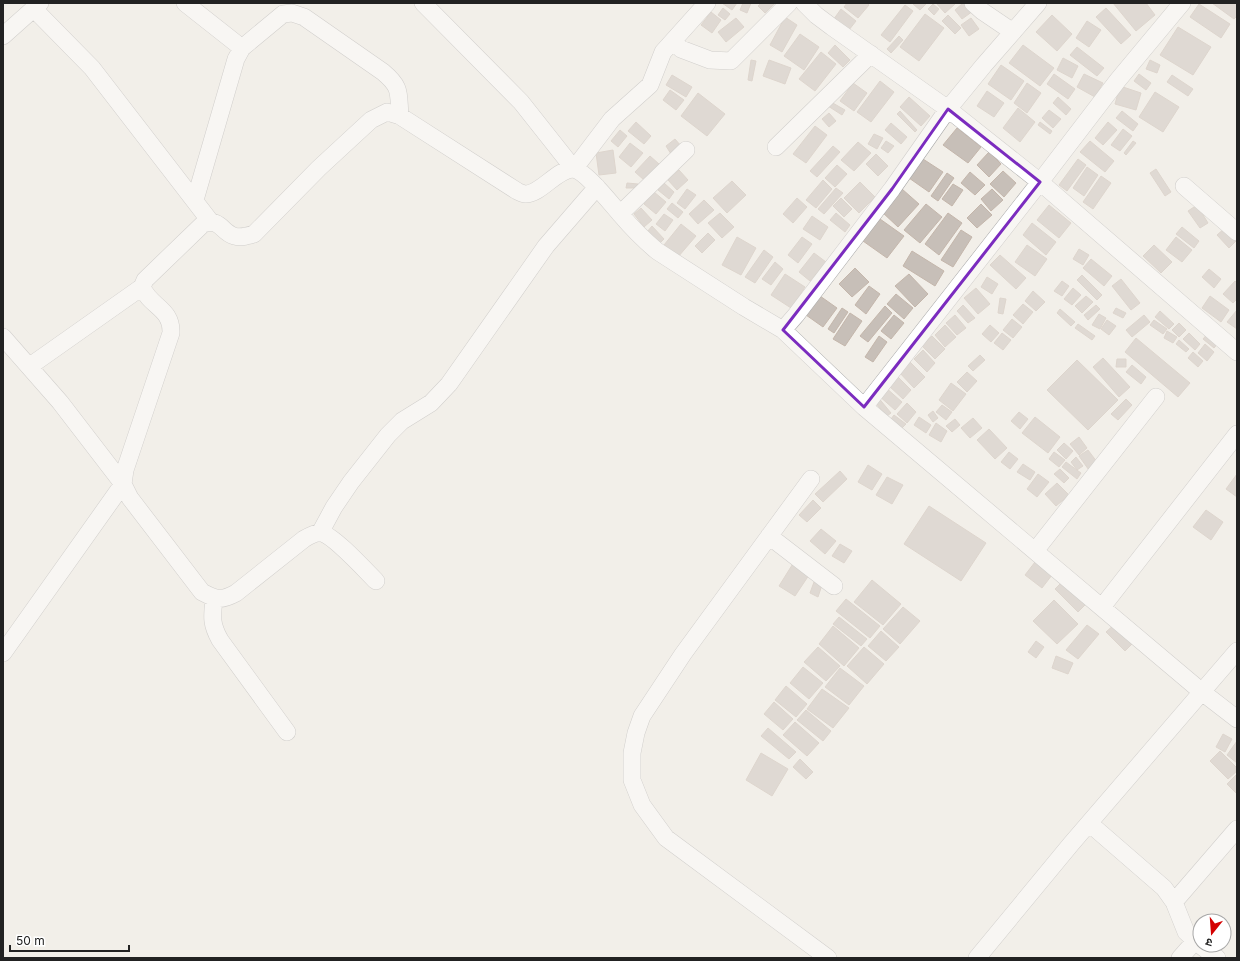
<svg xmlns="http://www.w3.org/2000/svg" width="1240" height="961" viewBox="0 0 1240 961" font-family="Inter,'Noto Sans Devanagari',sans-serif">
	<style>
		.building { fill: #c7bfb8; stroke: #c4b6ab }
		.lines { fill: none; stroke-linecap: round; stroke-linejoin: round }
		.minor-casing { stroke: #a9a9a9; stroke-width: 18 }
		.minor { stroke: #fff; stroke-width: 17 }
		.marked { fill: none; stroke: #7b2cbf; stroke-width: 3; stroke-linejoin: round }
	</style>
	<rect width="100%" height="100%" fill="#f2efe9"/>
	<path class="building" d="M722 3H737L732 10Z
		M743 3H751L747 13 740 10Z
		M761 3H775L765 13 758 6Z
		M847 3H867L869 5 858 18 844 7Z
		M914 3H927L920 10 913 4Z
		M936 3H954L955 4 945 13Z
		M963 3H966L973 11 962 19 955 10Z
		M1113 3H1146L1155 15 1136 31Z
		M1212 3H1237V16L1234 19Z
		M933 4 939 9 934 15 928 9Z
		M1199 4 1230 24 1221 38 1190 17Z
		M905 5 913 11 890 42 881 35Z
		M723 8 730 14 725 20 718 15Z
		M1106 8 1131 35 1121 44 1096 17Z
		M841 9 856 21 845 35 831 23Z
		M711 12 721 20 712 33 701 25Z
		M925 14 944 28 919 61 900 47Z
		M948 15 961 28 955 34 942 21Z
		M1052 15 1072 34 1057 51 1036 32Z
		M785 17 797 25 782 52 770 45Z
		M736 18 744 27 726 42 718 32Z
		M971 18 979 29 969 36 961 25Z
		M1087 21 1101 30 1089 47 1076 38Z
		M1178 27 1211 47 1193 75 1160 55Z
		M800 34 819 47 804 70 784 56Z
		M899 36 903 40 891 53 887 49Z
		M835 45 850 60 843 67 828 53Z
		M1023 45 1054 68 1040 86 1009 63Z
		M1077 47 1104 68 1097 76 1070 55Z
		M821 52 836 64 815 91 799 79Z
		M1063 58 1078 66 1072 78 1057 70Z
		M751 60 756 61 752 81 748 80Z
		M769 60 791 68 785 84 763 76Z
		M1150 60 1160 65 1157 73 1146 69Z
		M1001 65 1024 81 1011 100 988 84Z
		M1054 74 1075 89 1068 99 1047 84Z
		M1084 74 1103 83 1095 97 1077 87Z
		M1139 74 1151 83 1146 90 1134 81Z
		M672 75 692 87 686 97 666 85Z
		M1172 75 1193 89 1188 96 1167 82Z
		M880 81 894 92 871 122 857 112Z
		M853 83 867 93 854 111 840 101Z
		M1027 83 1041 93 1027 113 1014 103Z
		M1120 86 1141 93 1136 110 1115 104Z
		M670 90 684 100 676 110 663 100Z
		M987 91 1004 103 994 117 977 106Z
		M1155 92 1179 107 1163 132 1139 117Z
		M698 93 725 114 707 136 681 116Z
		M909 97 930 116 921 126 900 107Z
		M1058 97 1071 109 1066 115 1053 103Z
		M831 102 845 110 842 115 828 106Z
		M1018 108 1035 122 1020 142 1003 128Z
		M1049 110 1061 119 1053 128 1042 118Z
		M900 111 917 130 915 132 897 114Z
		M1122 111 1138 124 1133 131 1116 118Z
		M829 113 836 121 829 127 822 119Z
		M636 122 651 136 644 144 628 131Z
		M1040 122 1052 131 1050 134 1038 125Z
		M1108 122 1117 130 1103 145 1095 138Z
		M891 123 907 137 901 144 885 130Z
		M815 126 827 135 806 163 793 154Z
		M957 128 981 147 968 163 943 145Z
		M1123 129 1132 136 1120 151 1111 145Z
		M620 130 627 136 618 147 611 141Z
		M874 134 883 138 877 149 868 144Z
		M675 139 681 146 671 154 666 146Z
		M886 141 894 146 888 153 881 148Z
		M1090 141 1114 161 1105 172 1080 152Z
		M1133 141 1136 143 1126 155 1124 153Z
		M858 142 871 153 854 171 841 160Z
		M630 143 643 153 631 167 619 157Z
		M833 146 840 152 817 177 810 171Z
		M613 150 616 173 599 175 596 153Z
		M989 152 1001 164 989 177 977 165Z
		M876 154 888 166 878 176 866 164Z
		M650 156 659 164 644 180 635 172Z
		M923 159 943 172 929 192 909 178Z
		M1078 159 1086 165 1067 191 1059 185Z
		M837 165 847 174 835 187 825 178Z
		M1087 167 1098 175 1084 196 1073 188Z
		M1156 169 1171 192 1165 196 1150 173Z
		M679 170 688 180 677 190 668 180Z
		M1003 171 1016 183 1004 197 990 184Z
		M970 172 985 185 975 195 961 183Z
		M947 173 954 178 938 201 931 196Z
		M1101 176 1111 183 1093 209 1083 202Z
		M823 180 832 189 816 208 806 200Z
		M732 181 746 195 727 213 713 198Z
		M860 182 875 197 859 213 844 198Z
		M627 183 638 184V188H626Z
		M664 183 674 192 669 199 658 190Z
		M953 184 963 190 952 206 942 199Z
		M836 188 843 193 824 214 818 209Z
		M687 189 696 195 685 209 677 203Z
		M902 189 919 204 898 227 881 211Z
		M992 189 1003 200 991 211 981 199Z
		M654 192 666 202 656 214 644 204Z
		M797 198 807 207 793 223 783 214Z
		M841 198 852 209 844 217 833 206Z
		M704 200 714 210 698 224 689 214Z
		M672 203 683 212 678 218 667 209Z
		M926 204 942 217 920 243 904 230Z
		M981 204 992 215 977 228 967 218Z
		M1049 205 1071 223 1059 238 1037 220Z
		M1197 205 1208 223 1200 228 1188 211Z
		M641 208 652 220 644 227 634 214Z
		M720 213 734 227 722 238 708 223Z
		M836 213 850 225 845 232 830 220Z
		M948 213 962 223 939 255 925 244Z
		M664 214 673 220 665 231 656 224Z
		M812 216 828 227 820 240 803 229Z
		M880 219 904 236 887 258 863 241Z
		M1032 223 1056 242 1046 255 1023 235Z
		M681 224 696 236 678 257 664 245Z
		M652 226 664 239 659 244 647 232Z
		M1182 227 1199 241 1194 248 1176 234Z
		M1225 228 1237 240 1229 248 1217 235Z
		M961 230 972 237 953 267 941 260Z
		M708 233 715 240 702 253 695 246Z
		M737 237 756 248 741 275 722 265Z
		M802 237 812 244 798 263 788 255Z
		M1176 237 1192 250 1182 262 1166 250Z
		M1027 245 1047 259 1035 276 1015 262Z
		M1154 245 1172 262 1161 273 1143 256Z
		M1079 249 1089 255 1083 265 1073 259Z
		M764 250 773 257 755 283 745 277Z
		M912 251 944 271 935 286 903 266Z
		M814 253 826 262 810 281 799 272Z
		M1000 255 1026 278 1016 289 990 265Z
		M1091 259 1112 276 1104 286 1083 268Z
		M775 262 783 269 771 285 762 279Z
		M855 268 869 282 852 297 839 284Z
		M1209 269 1221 279 1214 288 1202 277Z
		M785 274 805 287 791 308 771 295Z
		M909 274 928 294 915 307 895 286Z
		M1082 275 1102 295 1097 300 1077 280Z
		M987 277 998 284 992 294 981 287Z
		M1121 279 1140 303 1131 310 1112 286Z
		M1062 281 1069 286 1062 296 1054 291Z
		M1235 281 1237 283V299L1233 303 1223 294Z
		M869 286 880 294 866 314 855 305Z
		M976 288 990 304 978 314 964 298Z
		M1073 288 1081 295 1072 305 1064 299Z
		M1033 291 1045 302 1036 311 1025 301Z
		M896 294 913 308 904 319 887 304Z
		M820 296 837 308 823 327 806 315Z
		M1086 296 1093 302 1082 313 1075 306Z
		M1210 296 1229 310 1221 322 1202 308Z
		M1000 298 1006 299 1003 314 998 313Z
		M1023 304 1033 312 1023 324 1013 315Z
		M963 305 975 318 968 323 957 311Z
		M1096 305 1100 309 1088 320 1084 315Z
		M885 306 892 313 868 342 860 336Z
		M842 308 848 312 834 333 828 329Z
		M1116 308 1126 313 1123 318 1113 313Z
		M1060 309 1075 322 1071 326 1057 313Z
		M1237 310V329L1227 322Z
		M1160 311 1174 324 1169 329 1155 317Z
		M850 313 862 321 845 346 833 339Z
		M1099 314 1106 318 1100 329 1092 325Z
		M894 315 904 323 891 339 881 331Z
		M955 315 966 328 957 335 946 323Z
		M1144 315 1150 322 1132 337 1126 330Z
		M1012 319 1022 327 1013 338 1003 330Z
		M1107 320 1116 326 1109 335 1101 329Z
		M1154 320 1167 329 1163 334 1150 325Z
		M1179 323 1186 330 1179 337 1172 330Z
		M1078 324 1095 336 1092 340 1075 328Z
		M945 325 956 337 945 347 935 335Z
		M990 325 999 333 991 342 982 334Z
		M1167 331 1177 337 1173 343 1164 338Z
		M1209 332 1220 341 1214 348 1203 339Z
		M1002 333 1011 340 1003 350 994 343Z
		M1189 333 1200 344 1195 350 1183 339Z
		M879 336 887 342 873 362 865 357Z
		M932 336 945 349 935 359 922 346Z
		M1136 338 1190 383 1178 397 1125 352Z
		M1179 340 1189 349 1186 352 1176 344Z
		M1205 344 1214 352 1207 361 1198 353Z
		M923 350 935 363 927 372 914 359Z
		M1193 352 1203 361 1198 367 1188 358Z
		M980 355 985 360 973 371 968 366Z
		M1103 358 1130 387 1119 397 1093 367Z
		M1117 359H1126V367H1116Z
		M908 360 925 377 914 388 898 371Z
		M1077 360 1118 400 1088 430 1047 390Z
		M1132 365 1146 377 1141 384 1126 372Z
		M967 372 977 381 967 392 957 382Z
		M897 376 911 390 903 399 888 385Z
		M951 383 966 394 953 411 939 400Z
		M885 387 902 402 895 410 878 395Z
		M877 396 891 413 887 416 873 400Z
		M1126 399 1132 405 1118 420 1111 414Z
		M907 403 916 412 907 423 897 414Z
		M942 405 952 412 946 420 936 412Z
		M933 411 938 418 933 422 928 415Z
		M1019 412 1028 419 1020 429 1011 421Z
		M894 415 906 424 902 428 891 419Z
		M919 417 931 425 926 433 914 425Z
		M1035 417 1060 437 1048 453 1022 433Z
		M973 418 982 428 970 438 961 428Z
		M955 419 960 425 952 432 946 426Z
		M936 423 947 431 941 442 929 435Z
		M989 429 1007 448 995 459 977 440Z
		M1079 437 1087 448 1079 455 1070 444Z
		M1064 443 1073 451 1066 459 1057 450Z
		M1088 450 1100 466 1091 473 1079 456Z
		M1009 452 1018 459 1010 469 1001 462Z
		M1054 452 1065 460 1059 467 1049 459Z
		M1076 457 1083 466 1077 470 1071 462Z
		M1066 462 1081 473 1077 479 1062 467Z
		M1023 464 1035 472 1030 480 1017 472Z
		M868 465 882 474 872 490 858 482Z
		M1060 469 1069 478 1064 483 1054 474Z
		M840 471 847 479 823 502 815 494Z
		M1038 474 1049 482 1037 497 1027 489Z
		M1237 474V497L1226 489Z
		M887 477 903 485 892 504 876 495Z
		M1057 483 1069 495 1056 506 1045 494Z
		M813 500 821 508 807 522 799 515Z
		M929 506 986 543 961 581 904 544Z
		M1206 510 1223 522 1211 540 1193 527Z
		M821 529 836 541 825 554 810 541Z
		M840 544 852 551 844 563 832 556Z
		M794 562 811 572 795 596 779 586Z
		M1035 562 1052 575 1042 588 1025 575Z
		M872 580 901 604 883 625 854 602Z
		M1064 580 1087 603 1078 612 1055 589Z
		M814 582 822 585 818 597 810 593Z
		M846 599 880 626 870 638 836 611Z
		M1054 600 1078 624 1057 644 1033 621Z
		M903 607 920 621 900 644 883 629Z
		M839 617 867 639 861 646 833 624Z
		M1116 623 1134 642 1125 651 1106 632Z
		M1087 625 1099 634 1078 659 1066 650Z
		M833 626 859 648 844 666 819 644Z
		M881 631 899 647 886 661 868 646Z
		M1036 641 1044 647 1036 658 1028 652Z
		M818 647 840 666 826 681 804 662Z
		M864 647 884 664 867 684 847 666Z
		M1056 656 1073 663 1068 674 1052 668Z
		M803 667 823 683 809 699 790 683Z
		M840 668 864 686 849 705 825 687Z
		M786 686 807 704 796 717 775 700Z
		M822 689 849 708 833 728 807 709Z
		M774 702 793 719 783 730 764 714Z
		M806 710 831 731 823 741 797 720Z
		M795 722 819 743 807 756 783 735Z
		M768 728 796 752 789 759 761 736Z
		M1223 734 1232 739 1225 752 1216 747Z
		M1237 741V763L1227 755Z
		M1220 751 1237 768V771L1228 779 1210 761Z
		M761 753 788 769 772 796 746 780Z
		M800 759 813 772 806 779 793 767Z
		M1237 774V792L1236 793 1227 784Z"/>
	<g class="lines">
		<g class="minor-casing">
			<path id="minor" d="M185 3 242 48
				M423 3 521 102 574 169 612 119 650 85 663 52 707 3
				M804 3 816 15 832 27 948 109 1040 182 1237 352
				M973 3 982 11 1013 32
				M34 9 92 68 210 221
				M3 36 40 3
				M673 41 681 49 710 60 731 61 789 3
				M776 147 871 54
				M1184 186 1237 232
				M195 200 236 59 242 48 283 14 292 13 304 17 383 72C402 88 398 93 400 116
				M620 214 686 150
				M783 330 796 315 892 189 948 109 984 65 1038 3
				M3 337 60 402 123 484 3 653
				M30 366 142 287
				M864 407 1040 182 1118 80 1182 3
				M811 479 683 654 642 716 636 733 632 753V780L642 805 666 838 828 958
				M320 533 334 507 351 482 388 435 402 421 431 403 449 384 546 246 597 187
				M769 536 834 586
				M1035 551 1156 397
				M376 581C365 570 335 537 322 533 316 532 309 536 304 539L236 593C221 601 217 600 202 592L130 498 123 484 125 470 171 333C172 308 150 307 142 287L145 280 203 224C221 218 221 232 234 236 241 238 247 236 254 234L319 168 371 120 387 112 400 116 517 191C519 192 523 194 525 194 540 195 557 169 573 169 585 170 612 205 621 215 632 228 644 240 657 251L744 307 783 330 864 407 1202 692 1237 719
				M214 599C212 617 211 624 220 640L287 732
				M1102 607 1237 434
				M1089 823 1164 888 1174 902 1186 932 1200 945
				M1174 902 1237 829
				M1200 945 1217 958
				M977 958 1071 844 1237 651
				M1180 958 1195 941"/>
		</g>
		<use href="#minor" class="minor"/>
	</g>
	<path d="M0 0H1240V961H0ZM948 109 1040 182 864 407 783 330 892 189Z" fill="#f2efe9" fill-opacity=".55" fill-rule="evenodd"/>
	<path class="marked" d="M948 109 1040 182 864 407 783 330 892 189Z"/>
	<rect width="1240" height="961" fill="none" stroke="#222222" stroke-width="8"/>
	<g transform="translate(1212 933) rotate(197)"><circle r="19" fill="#ffffff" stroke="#a7a7a7"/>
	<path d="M0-3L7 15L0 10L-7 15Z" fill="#d40000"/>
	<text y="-6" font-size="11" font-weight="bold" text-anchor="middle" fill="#222222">उ</text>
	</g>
	<path d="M10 945v6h119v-6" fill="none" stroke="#222222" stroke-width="2"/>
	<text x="16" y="945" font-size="12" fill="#222222" stroke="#ffffff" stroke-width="3" paint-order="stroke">50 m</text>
</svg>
